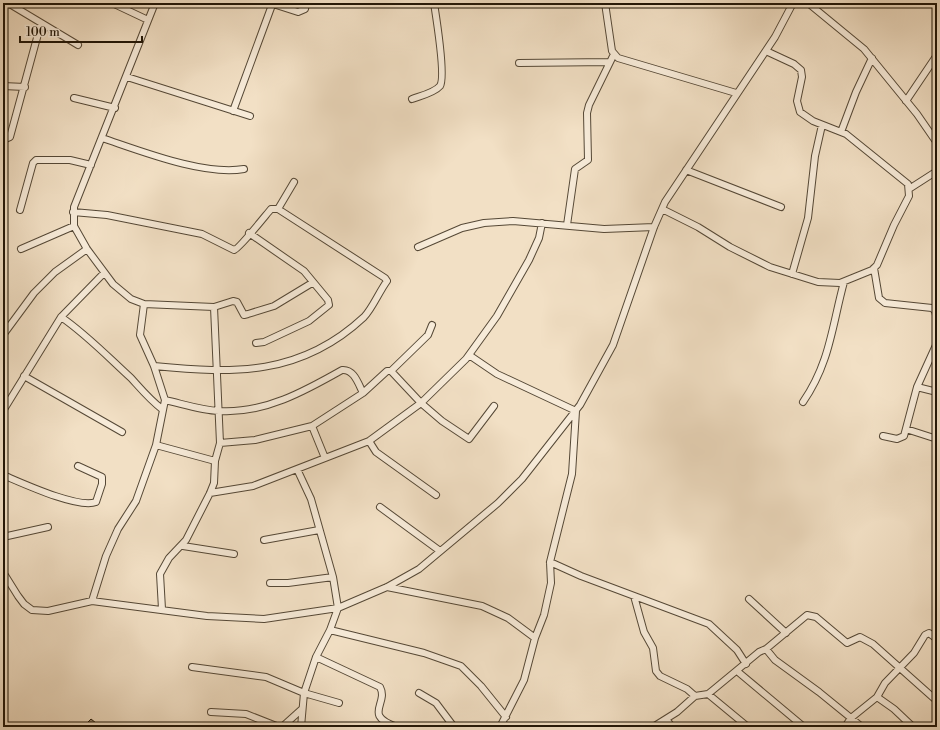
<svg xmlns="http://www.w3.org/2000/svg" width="940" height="730" viewBox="0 0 940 730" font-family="'Libre Bodoni',serif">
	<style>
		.building { fill: #8e7f6a; stroke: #211607 }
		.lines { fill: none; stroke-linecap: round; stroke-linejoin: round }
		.minor-casing { stroke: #554836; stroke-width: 8 }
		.minor { stroke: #f7ebd9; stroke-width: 6 }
	</style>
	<rect width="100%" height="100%" fill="#f2e0c5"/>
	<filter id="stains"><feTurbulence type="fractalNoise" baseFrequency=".005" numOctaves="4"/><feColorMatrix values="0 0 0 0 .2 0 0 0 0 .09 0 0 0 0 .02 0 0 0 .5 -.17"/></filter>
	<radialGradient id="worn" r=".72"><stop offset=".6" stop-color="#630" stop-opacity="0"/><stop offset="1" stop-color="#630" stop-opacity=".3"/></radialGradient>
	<path class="building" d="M91 719 101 727H83Z"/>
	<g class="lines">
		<g class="minor-casing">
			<path id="minor" d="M8 3 78 45
				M112 3 148 20
				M155 3 74 207V226L87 249 113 284 131 299 144 304 214 307 220 443 215 461 214 483 210 493 186 540 169 558 160 574 162 609
				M270 3 298 12 305 9 306 3
				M605 3 612 51 618 58 736 93
				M808 3 864 49 917 114 937 143
				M519 63 610 62
				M127 77 250 116
				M3 86 25 87
				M74 98 115 108
				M412 99C420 96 434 93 440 86 446 77 436 16 434 3
				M906 101 937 55
				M233 111 272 5
				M841 132 856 92 872 58
				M102 138C141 151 204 176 244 169
				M3 140 10 137 41 23
				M686 170 781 207
				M909 189 937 171
				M278 209 294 182
				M662 209 698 227 730 247 770 267 818 282 840 283 872 270 877 265 894 225 909 196 908 184 846 134 813 121 800 112 797 101 802 77 801 70 794 64 766 51
				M20 210 33 163 36 160H70L91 165
				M73 212 107 215 202 234 234 250C239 249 265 216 271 209H278L385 278 387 281C379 292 372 309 364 317 301 376 234 374 154 366
				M567 225 575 169 588 160 587 113 589 105 614 54
				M249 233 304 271 328 300 329 305 309 321 264 342 256 343
				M418 247 462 228 484 223 513 221 604 229 654 227
				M21 249 74 226
				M874 268 879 298 885 303 932 308 935 311 937 319
				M792 274 808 218 815 156 822 125
				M214 307 233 301 237 302 244 315 248 314 274 306 312 283
				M61 317C86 334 108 357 131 378 141 389 150 400 162 409
				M3 335 34 293 55 272 87 249
				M469 355 497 374 576 411 572 474 550 562 551 583 544 615 535 638 524 680 500 727
				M391 371 428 335 432 325
				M24 376 122 432
				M917 387 937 392
				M165 400C183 404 201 410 219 411 264 414 305 391 342 370 354 369 358 383 363 393L387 371H391L421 403 442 421 469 439 494 406
				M803 402C830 363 832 326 844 282
				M3 411 61 317 104 273
				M312 426 325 458
				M906 429 937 439
				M883 436 897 439 904 436 917 387 937 343
				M369 441 376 452 436 495
				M220 443 255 440 312 426 363 393
				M156 445 215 461
				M297 469 311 499 333 577 338 608 330 630 316 657 304 693 301 727
				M3 475C22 483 78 509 96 502L102 484V477L78 466
				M210 493 253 486 369 441 421 403 466 359 497 316 529 260 539 238 542 223
				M380 507 440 551
				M3 537 48 527
				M264 540 319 530
				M183 546 234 554
				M550 562 581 576 709 624 737 650 746 664
				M3 572 18 596 24 604 32 610 48 611 92 601 207 616 264 619 338 608 387 587 419 569 498 503 522 479 580 405 613 345 654 227 665 202 775 37 793 3
				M270 583H288L333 577
				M387 587 482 606 508 618 535 638
				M634 596 644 632 653 648 656 671 660 676 687 689 695 696 708 694 713 690 759 652 766 649 775 660 819 692 862 727
				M749 599 786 633
				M92 601 106 556 118 529 136 501 156 445 165 400 154 366 140 335 144 304
				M330 630 424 653 461 666 481 686 506 717
				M766 649 807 615 816 617 847 643 860 637 873 644 937 701
				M316 657 380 687C389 704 362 715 397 727
				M192 667 266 677 304 693 339 703
				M737 671 804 727
				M419 693 436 703 454 727
				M708 694 748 727
				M877 697 894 709 913 727
				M211 712 246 714 279 727
				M666 719 672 727
				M282 727 302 709
				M653 727 677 712 695 696
				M845 727 851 718 877 697 885 683 914 653 925 635 929 633 937 639"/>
		</g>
		<use href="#minor" class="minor"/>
	</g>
	<rect width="940" height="730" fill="none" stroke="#f2e0c5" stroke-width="16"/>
	<rect x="4" y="4" width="932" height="722" fill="none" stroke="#211607" stroke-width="2"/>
	<rect x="8" y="8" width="924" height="714" fill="none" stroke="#211607"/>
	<path d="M20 36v6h122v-6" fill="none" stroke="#211607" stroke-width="2"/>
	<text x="26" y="36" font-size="12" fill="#211607" stroke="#f7ebd9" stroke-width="3" paint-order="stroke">100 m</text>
	<rect width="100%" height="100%" filter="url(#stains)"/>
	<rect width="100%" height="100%" fill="url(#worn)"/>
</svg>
